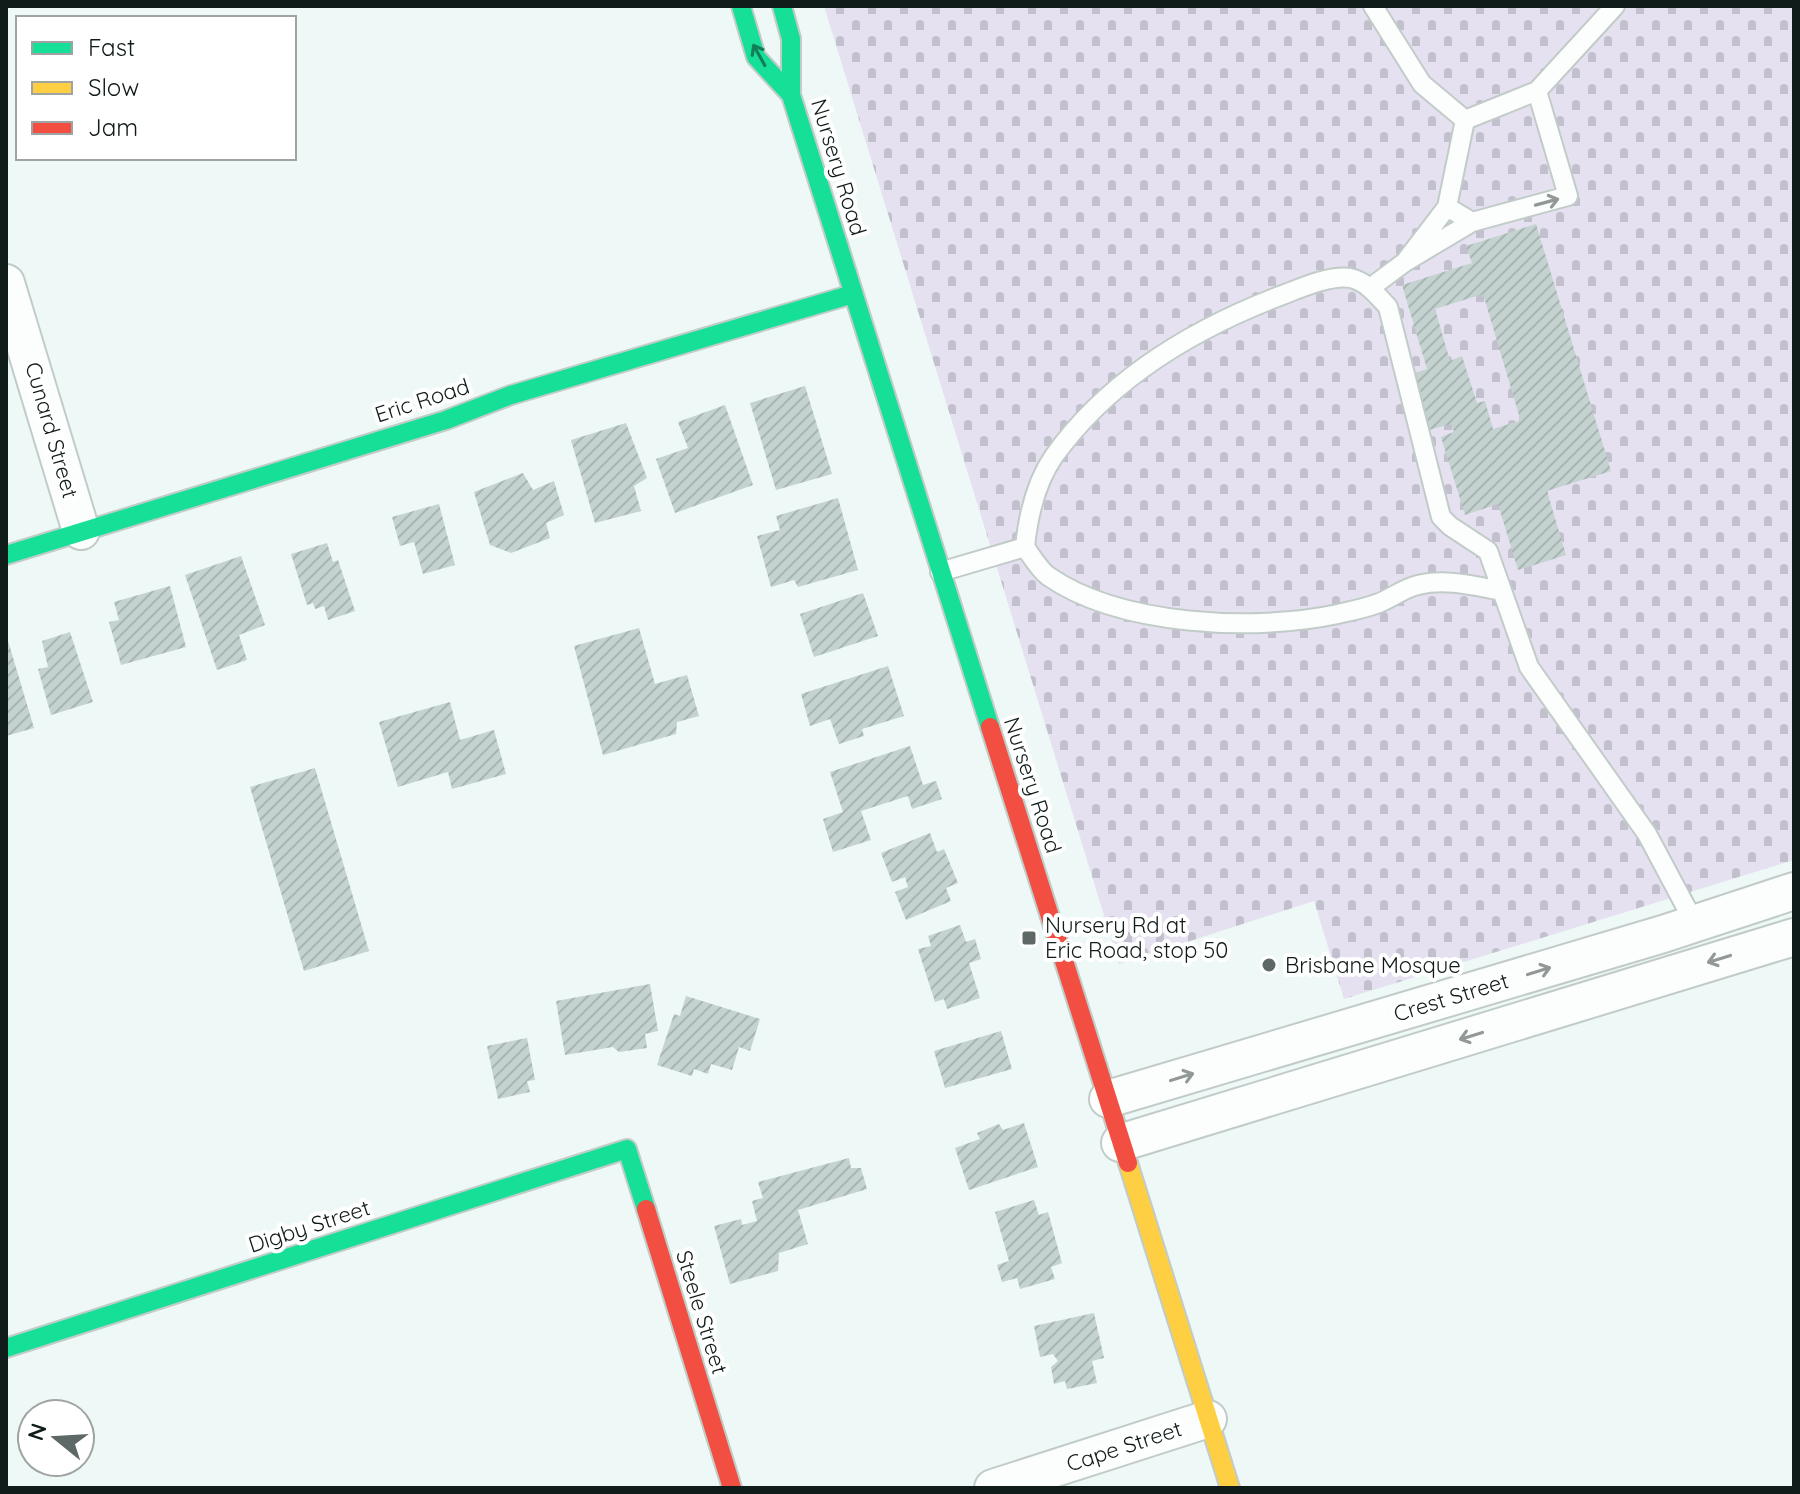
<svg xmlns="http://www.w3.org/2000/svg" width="1800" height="1494" viewBox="0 0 1800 1494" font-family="Quicksand,sans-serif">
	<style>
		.cemetery { fill: url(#cemetery-stones) }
		.building { fill: url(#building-hatch); fill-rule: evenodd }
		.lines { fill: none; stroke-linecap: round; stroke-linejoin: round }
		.lane-casing { stroke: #c1ccc9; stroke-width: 22 }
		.street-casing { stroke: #c1ccc9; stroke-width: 40 }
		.fast-casing { stroke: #c1ccc9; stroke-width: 22 }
		.slow-casing { stroke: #c1ccc9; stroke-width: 22 }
		.jam-casing { stroke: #c1ccc9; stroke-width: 22 }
		.lane { stroke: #fcfefe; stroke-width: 18 }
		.street { stroke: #fcfefe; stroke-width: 36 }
		.fast { stroke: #16e098; stroke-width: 18 }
		.slow { stroke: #ffcf43; stroke-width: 18 }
		.jam { stroke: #f24e42; stroke-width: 18 }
		.oneway { stroke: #137e59 }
		.oneway2 { stroke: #929897 }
		.poi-dot { fill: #5e6967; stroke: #fff; stroke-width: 3 }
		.labels { text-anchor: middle; stroke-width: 8; stroke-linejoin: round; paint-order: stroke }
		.street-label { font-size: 22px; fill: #101c1a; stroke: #fff }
		.poi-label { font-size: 22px; fill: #101c1a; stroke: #fff; text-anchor: start }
	</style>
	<defs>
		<pattern id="cemetery-stones" width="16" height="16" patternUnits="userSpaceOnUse" patternTransform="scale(2)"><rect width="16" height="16" fill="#e5e1f0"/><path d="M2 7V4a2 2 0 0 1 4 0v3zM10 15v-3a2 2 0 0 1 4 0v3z" fill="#c3c0cd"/></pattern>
		<pattern id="building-hatch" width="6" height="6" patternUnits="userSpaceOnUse" patternTransform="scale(2)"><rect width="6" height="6" fill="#c5d3d0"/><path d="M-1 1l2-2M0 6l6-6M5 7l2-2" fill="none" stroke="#a8b5b2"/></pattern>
	</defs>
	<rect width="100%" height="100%" fill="#eef8f6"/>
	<path class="cemetery" d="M824 6H1794V860L1344 999 1314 901 1119 964Z"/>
	<path class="building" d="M1536 224 1611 471 1547 491 1566 555 1518 570 1498 504 1465 515 1441 437 1454 432 1451 424 1429 430 1412 374 1427 369 1402 285 1472 263 1466 246ZM1483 294 1519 415V421L1493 429 1485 401 1477 403 1462 356 1450 361 1435 309Z
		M805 386 832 474 776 490 750 403Z
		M725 405 753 485 675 513 656 459 688 448 678 422Z
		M626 423 647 478 634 486 641 511 595 523 571 440Z
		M523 473 533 490 554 481 564 515 546 523 550 538 511 553 490 545 474 492Z
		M838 498 858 570 798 587 794 580 771 587 757 536 780 530 776 516Z
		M439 504 455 565 423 574 414 542 400 546 392 517Z
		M327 543 333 562 338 560 355 611 328 620 324 606 315 609 313 603 307 605 291 554Z
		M241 556 265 625 239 635 247 660 217 670 185 575Z
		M170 586 186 647 121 665 109 622 119 620 114 602Z
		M863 593 878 636 814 657 800 614Z
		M639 628 655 684 687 675 699 716 677 722 676 734 603 755 574 646Z
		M70 632 93 702 51 715 38 669 48 667 42 641Z
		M6 634 34 728 6 736Z
		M888 666 904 716 862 729 864 736 839 744 830 719 810 726 801 694Z
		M450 702 460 740 494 730 506 774 452 789 448 772 398 787 379 722Z
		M910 746 923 785 936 781 942 799 912 809 908 796 861 811 871 840 833 852 823 819 843 812 830 772Z
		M315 768 369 951 304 971 250 787Z
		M930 833 937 852 944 849 958 883 946 888 951 901 906 920 895 892 908 887 905 877 892 882 881 853Z
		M960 925 966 942 975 939 981 959 969 963 980 998 947 1009 944 999 935 1002 918 949 931 946 928 936Z
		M650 984 658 1031 645 1034 647 1048 619 1052 613 1047 565 1055 556 1001Z
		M686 996 760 1019 750 1051 739 1047 732 1070 711 1064 708 1074 694 1069 692 1076 657 1065 674 1014 680 1016Z
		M1001 1031 1012 1069 945 1088 934 1051Z
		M527 1038 535 1080 527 1081 530 1092 498 1099 487 1046Z
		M1024 1123 1038 1167 969 1190 955 1148 980 1139 977 1133 999 1124 1003 1130Z
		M849 1158 851 1168H861L867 1189 798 1210 808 1244 779 1253 778 1271 730 1284 714 1226 741 1219 742 1225 757 1221 752 1201 763 1198 758 1182Z
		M1034 1200 1039 1215 1048 1212 1062 1263 1051 1267 1055 1279 1020 1289 1017 1278 1002 1282 997 1265 1009 1261 995 1212Z
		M1094 1313 1104 1358 1092 1361 1097 1383 1067 1389 1065 1381 1054 1384 1051 1367 1058 1361 1053 1354 1040 1357 1034 1326Z"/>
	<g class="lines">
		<g class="lane-casing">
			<path id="lane" d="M1373 6 1422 84 1465 120
				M1472 222 1568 196 1537 91
				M1405 262 1447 207 1465 120 1537 91 1615 6
				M1370 288 1405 262 1472 222 1447 207
				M1025 547C1032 557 1039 569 1048 576 1120 626 1254 632 1338 614 1351 611 1366 608 1379 603 1392 598 1404 588 1418 585 1445 578 1475 586 1502 591
				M940 572 1025 547C1028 517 1036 482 1054 456 1110 378 1197 327 1285 294 1303 287 1331 275 1350 278 1366 281 1377 295 1388 307L1441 517 1450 526 1488 551 1529 667 1647 834 1695 924"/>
		</g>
		<g class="street-casing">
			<path id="street" d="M6 283 81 531
				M1108 1099 1663 934 1794 891
				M1120 1143 1794 937
				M993 1488 1208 1419"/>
		</g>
		<g class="fast-casing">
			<path id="fast" d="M741 6 756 57 791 95
				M782 6 791 39V95L990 727
				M6 555 446 420 511 395 853 294
				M6 1348 627 1149 646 1209"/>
		</g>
		<g class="slow-casing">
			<path id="slow" d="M1128 1163 1230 1488"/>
		</g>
		<g class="jam-casing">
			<path id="jam" d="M990 727 1128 1163
				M646 1209 732 1488"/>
		</g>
		<use href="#lane" class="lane"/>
		<use href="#street" class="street"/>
		<use href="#fast" class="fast"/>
		<use href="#slow" class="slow"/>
		<use href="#jam" class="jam"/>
	</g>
	<defs><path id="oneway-shaft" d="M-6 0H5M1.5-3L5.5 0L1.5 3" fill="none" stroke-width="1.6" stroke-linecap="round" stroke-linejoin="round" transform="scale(2)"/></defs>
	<use class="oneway" href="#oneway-shaft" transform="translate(759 55) rotate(-119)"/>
	<g class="oneway2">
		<use href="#oneway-shaft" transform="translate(1547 202) rotate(-15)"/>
		<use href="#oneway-shaft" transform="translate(1719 959) rotate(163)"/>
		<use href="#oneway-shaft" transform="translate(1539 971) rotate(-17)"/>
		<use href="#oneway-shaft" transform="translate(1471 1036) rotate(163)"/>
		<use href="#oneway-shaft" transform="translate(1182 1077) rotate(-17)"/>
	</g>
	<g class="poi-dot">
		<rect x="1021" y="930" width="16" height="16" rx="4"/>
		<circle cx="1269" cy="965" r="8"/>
	</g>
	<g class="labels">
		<g class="street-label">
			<text transform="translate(839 167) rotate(73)" y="8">Nursery Road</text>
			<text transform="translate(422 400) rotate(-18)" y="8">Eric Road</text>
			<text transform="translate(52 430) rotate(74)" y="8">Cunard Street</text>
			<text transform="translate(1033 785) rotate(72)" y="8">Nursery Road</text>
			<text transform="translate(1451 997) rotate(-17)" y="8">Crest Street</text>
			<text transform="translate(309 1226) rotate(-18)" y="8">Digby Street</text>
			<text transform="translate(702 1312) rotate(73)" y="8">Steele Street</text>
			<text transform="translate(1124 1446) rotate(-18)" y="8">Cape Street</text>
		</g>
		<g class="poi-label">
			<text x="1045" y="933">Nursery Rd at<tspan x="1045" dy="25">Eric Road, stop 50</tspan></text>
			<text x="1285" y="973">Brisbane Mosque</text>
		</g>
	</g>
	<rect width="1800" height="1494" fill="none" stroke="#101c1a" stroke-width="16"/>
	<rect x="16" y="16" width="280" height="144" fill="#ffffff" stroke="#9fa4a3" stroke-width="2"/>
	<rect x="32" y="42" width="40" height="12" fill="#16e098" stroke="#9fa4a3" stroke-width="2"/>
	<text x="88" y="56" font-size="24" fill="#101c1a">Fast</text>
	<rect x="32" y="82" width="40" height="12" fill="#ffcf43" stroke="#9fa4a3" stroke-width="2"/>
	<text x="88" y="96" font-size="24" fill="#101c1a">Slow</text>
	<rect x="32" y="122" width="40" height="12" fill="#f24e42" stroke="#9fa4a3" stroke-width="2"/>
	<text x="88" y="136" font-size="24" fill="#101c1a">Jam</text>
	<g transform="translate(56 1438) rotate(288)"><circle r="38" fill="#ffffff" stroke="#9fa4a3" stroke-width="2"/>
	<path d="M0-6L14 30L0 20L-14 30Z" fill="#5e6967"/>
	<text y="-12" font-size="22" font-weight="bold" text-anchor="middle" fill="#101c1a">N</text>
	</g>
</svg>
